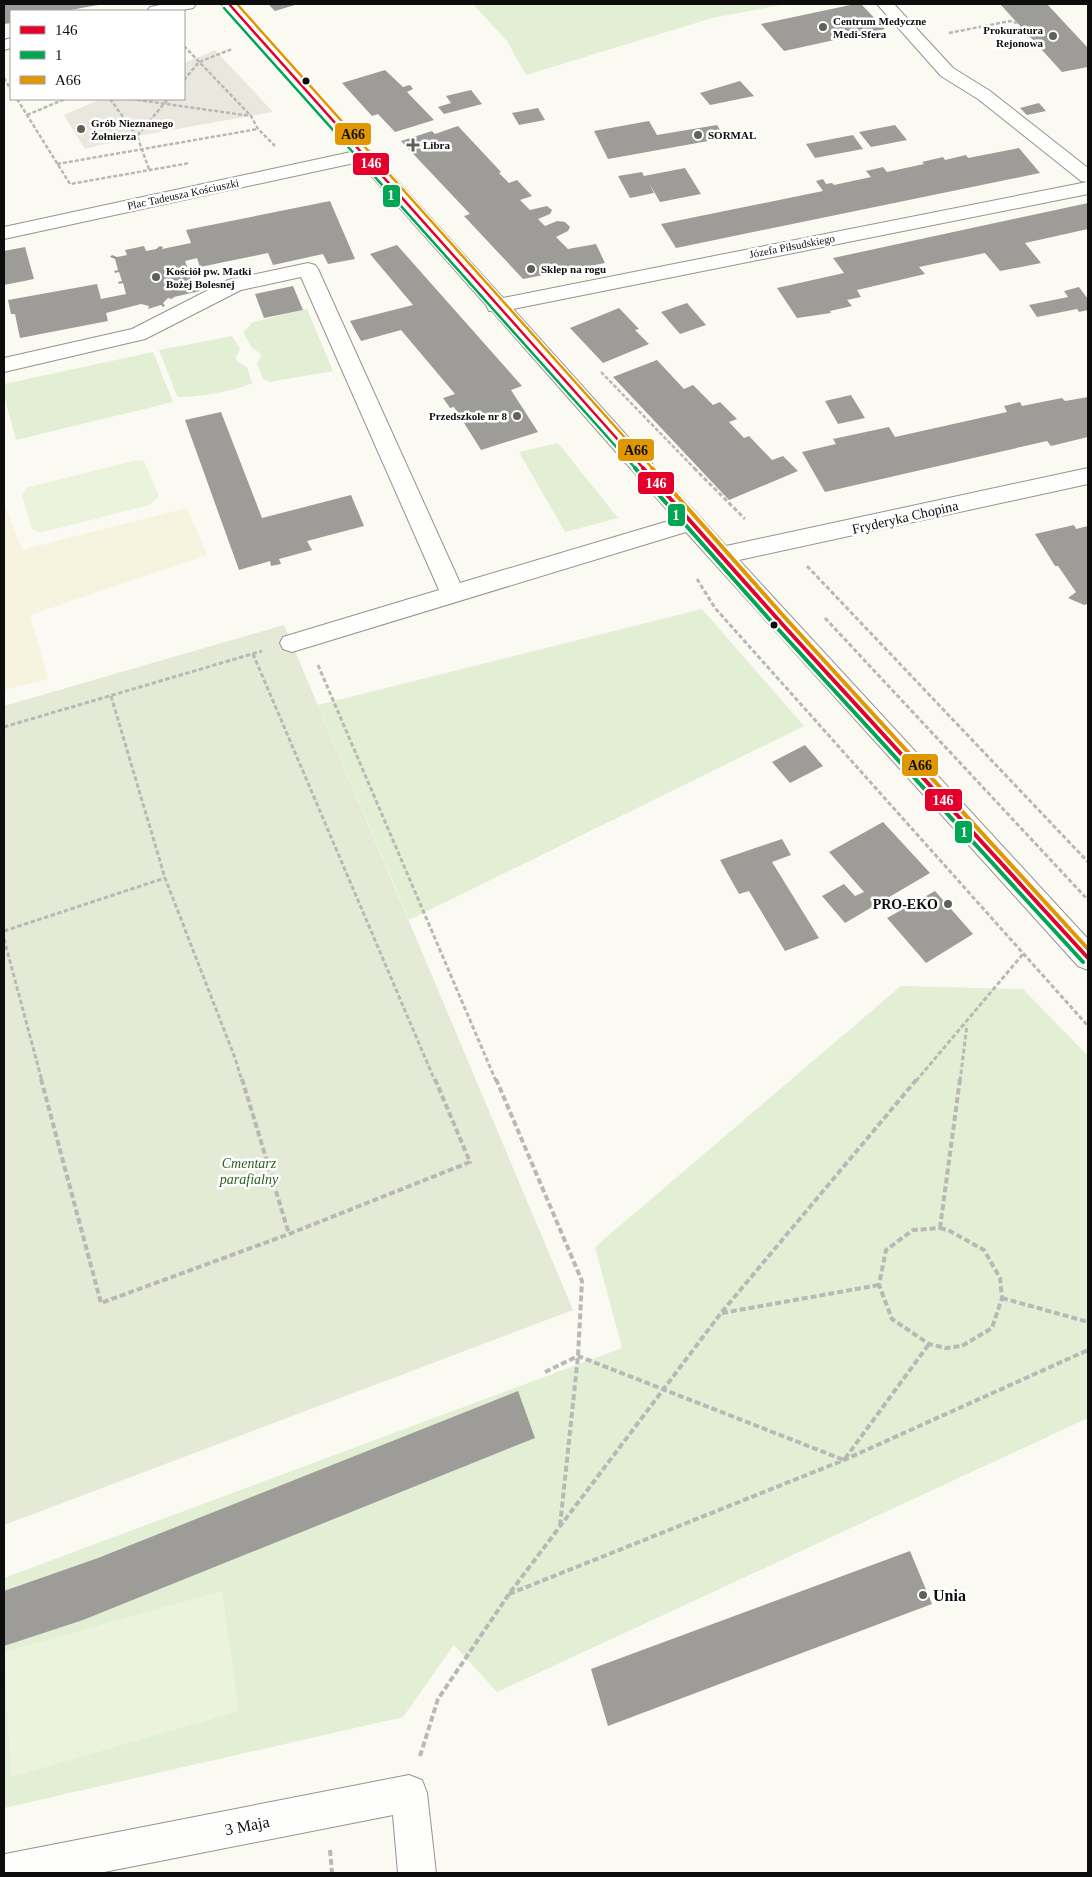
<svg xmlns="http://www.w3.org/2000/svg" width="1092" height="1877" viewBox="0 0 1092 1877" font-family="Georgia,serif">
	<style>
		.farmland { fill: #f6f4df }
		.green { fill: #e3efd4 }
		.cemetery { fill: #e5ead7 }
		.pitch { fill: #ecf3dd }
		.plaza { fill: #eae8de }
		.building { fill: #9d9c98 }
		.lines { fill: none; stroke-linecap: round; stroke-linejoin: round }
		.minor-casing { stroke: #949390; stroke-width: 2 }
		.path-far2 { stroke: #b8b8b6; stroke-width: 2.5; stroke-dasharray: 4 2; stroke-linecap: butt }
		.path-far1 { stroke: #b8b8b6; stroke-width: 3; stroke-dasharray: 4.5 2.5; stroke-linecap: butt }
		.path { stroke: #b8b8b6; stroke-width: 4; stroke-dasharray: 6 3; stroke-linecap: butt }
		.minor { fill: #fefefd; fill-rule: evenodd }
		.bus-1-far1-casing { stroke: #fff; stroke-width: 5 }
		.bus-1-casing { stroke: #fff; stroke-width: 8 }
		.bus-2-far1-casing { stroke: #fff; stroke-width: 5 }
		.bus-2-casing { stroke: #fff; stroke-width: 8 }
		.bus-3-far1-casing { stroke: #fff; stroke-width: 5 }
		.bus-3-casing { stroke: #fff; stroke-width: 8 }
		.bus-1-far1 { stroke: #e4002b; stroke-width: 2.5 }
		.bus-1 { stroke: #e4002b; stroke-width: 4 }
		.bus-2-far1 { stroke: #00a651; stroke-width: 2.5 }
		.bus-2 { stroke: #00a651; stroke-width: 4 }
		.bus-3-far1 { stroke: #e09701; stroke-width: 2.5 }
		.bus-3 { stroke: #e09701; stroke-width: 4 }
		.poi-dot { fill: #60605d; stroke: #fff; stroke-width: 2 }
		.bus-dot { fill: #0d0d0d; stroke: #fff; stroke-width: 2 }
		.labels { text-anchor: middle; stroke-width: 5; stroke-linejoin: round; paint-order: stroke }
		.far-poi-label { font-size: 11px; font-weight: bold; fill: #0d0d0d; stroke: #fff; text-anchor: start }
		.far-street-label { font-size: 11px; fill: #0d0d0d; stroke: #fff }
		.street-label { font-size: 14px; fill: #0d0d0d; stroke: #fff }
		.poi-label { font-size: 14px; font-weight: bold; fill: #0d0d0d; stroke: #fff; text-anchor: end }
		.park-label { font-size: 14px; font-style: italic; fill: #2e6022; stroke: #fff }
		.near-poi-label { font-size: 16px; font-weight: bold; fill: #0d0d0d; stroke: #fff; text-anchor: start }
		.near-street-label { font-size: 16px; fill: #0d0d0d; stroke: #fff }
		.line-badge { stroke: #fff; stroke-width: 2 }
		.badge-label { font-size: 14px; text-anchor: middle; font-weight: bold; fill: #fff }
		.pale-badge-label { font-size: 14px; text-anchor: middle; font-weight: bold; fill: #111 }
	</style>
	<rect width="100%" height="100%" fill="#faf9f2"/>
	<path class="farmland" d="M4 504 22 550 187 508 207 555 30 615 48 679 4 690Z"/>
	<path class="green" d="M473 4H786L712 18 526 75 507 41Z
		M307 309 333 371 270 382 263 379 257 363 261 357 260 353 252 348 243 332 253 322Z
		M232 336 240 349 236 357 238 362 247 367 252 383C243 389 187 400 177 396L159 350Z
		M153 352 173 402 16 440 4 396V384Z
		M558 443 618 518 565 532 519 452Z
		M702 609 804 726 409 920 318 705Z
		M901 986 1023 989 1088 1056V1418L497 1692 454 1645 403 1717 4 1808V1578L622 1348 595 1247Z"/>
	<path class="cemetery" d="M284 625 573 1310 4 1525V706Z"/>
	<path class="pitch" d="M137 460 144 461 159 496 150 505 43 532H37L32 529 22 495 26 488Z
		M222 1591 239 1711 11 1777 4 1652Z"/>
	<path class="plaza" d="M215 50 273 112 137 136 85 149 64 115 101 99H184V63Z"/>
	<path class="building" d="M4 4H98V5L65 11H11V23L4 24Z
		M268 4H298L275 11Z
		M855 4H861L885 29 784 51 761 24Z
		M1000 4H1047L1088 48V67L1062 72Z
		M385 70 403 87 410 85 413 89 407 92 434 120 395 132 378 114 372 116 342 83Z
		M740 81 754 96 710 105 700 93Z
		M471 90 482 104 444 114 438 107 451 103 446 96Z
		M1039 103 1046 111 1027 115 1020 108Z
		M538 108 545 120 519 125 512 113Z
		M649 121 657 135 717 125 725 138 608 159 594 131Z
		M895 125 907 140 871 147 859 132Z
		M458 126 501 172 499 173 509 183 517 180 532 196 520 200 530 210 547 206 552 210 550 214 538 219 545 226 557 221 565 222 570 227 568 231 556 237 568 249 596 244 605 263 523 279 464 216 470 214 401 141 432 131 435 134Z
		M853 135 863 149 815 158 806 144Z
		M1019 148 1040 173 676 248 661 224 823 191 816 181 823 179 826 184 832 183 834 185 871 177 866 171 883 167 887 172 924 164 922 162 943 157 945 160 966 155 968 158Z
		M685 168 701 194 660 202 649 183 654 193 630 198 618 176 642 172 644 176Z
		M330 201 355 259 328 264 323 254 273 265 268 253 200 267 197 258 185 261 192 281 195 280 200 291 174 297 172 299 168 298 163 303 165 306 163 307 161 305 148 309 149 306 141 304 106 313 108 321 20 338 15 314H11L8 300 97 284 101 299 126 294 123 283 119 284 118 282 122 281 119 272 115 273 114 271 118 270 115 259 110 257 112 255 117 257 127 255 125 250 144 246 146 251 156 249 160 246 163 247 162 249 191 243 186 230Z
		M1088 203V229L1025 243 1041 263 1000 271 985 253 919 267 925 274 857 290 861 297 847 300 852 306 830 311 831 313 797 318 777 288 844 273 833 258Z
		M397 245 522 386 511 390 538 432 481 450 454 407 450 408 443 398 455 394 401 330 361 341 350 321 413 305 370 254Z
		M25 247 34 279 4 285V251Z
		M293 286 303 310 264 318 255 294Z
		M1079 287 1088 299V310L1079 312 1077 309 1037 317 1029 305 1068 297 1064 291Z
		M687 303 706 325 680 334 661 312Z
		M619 308 639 329 635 330 649 344 603 363 570 328Z
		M657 360 684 389 693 385 713 405 720 402 737 419 729 422 744 438 749 436 772 460 783 456 798 471 729 500 613 377Z
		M851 395 865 418 838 424 825 401Z
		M1088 397V437L1051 446 1047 441 825 492 802 452 836 444 833 439 889 427 895 437 1007 412 1004 406 1020 402 1022 406 1062 398 1065 401Z
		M221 412 262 518 351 495 364 526 307 541 312 550 279 559 281 564 271 566 270 561 239 570 185 420Z
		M1074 525 1076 529 1088 526V604L1084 605 1068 598 1076 592 1058 566H1055L1035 534Z
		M805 745 823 766 790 783 772 762Z
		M883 822 930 873 845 923 822 896 844 884 855 896 864 892 829 852Z
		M782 839 791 855 772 862 819 938 785 951 749 891 739 894 720 860Z
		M935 891 973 934 926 963 887 918Z
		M518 1391 535 1438 83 1620 4 1646V1591L98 1558Z
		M910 1551 932 1604 608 1726 591 1669Z"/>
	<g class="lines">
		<g class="minor-casing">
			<path id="minor" d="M165 4H196L193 8 178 11H147L150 7Z
				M221 4H238L503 298 1087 182 1081 181 978 99 941 76 877 4H894L953 68 990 91 1088 168V194L513 309 726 546 1088 468V484L739 560 1088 939V970L1078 966 686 532 292 652 283 649 280 643 283 637 439 590 301 277 241 290 145 339 4 372V358L132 329 228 280 308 263 315 265 318 269 460 583 675 519 492 311H489L486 305 359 162 4 239V227L351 152Z
				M11 38V48L4 50V40Z
				M409 1775 422 1780 427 1793 436 1873H398L393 1815 99 1873H4L5 1854Z"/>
		</g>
		<path class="path-far2" d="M949 33 1010 21 1017 23
			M184 46 251 116 258 129 275 146
			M4 78 11 90
			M184 80 199 62 232 49
			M17 99 70 184 190 163
			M110 99 137 136
			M131 99 251 116
			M27 115 65 99
			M57 164 258 129
			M149 169 137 136 168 99
			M601 372 695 469"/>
		<path class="path-far1" d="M694 468 745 519
			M807 566 1088 862
			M697 579 715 608 1088 1026
			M825 618 1088 900
			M253 654 435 1081
			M318 665 496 1081
			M111 696 165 878 235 1058 242 1081
			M4 727 262 651
			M4 931 165 878
			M4 939 42 1081
			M916 1081 1023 954
			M960 1081 967 1025"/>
		<path class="path" d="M41 1079 101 1303 289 1234 470 1162 435 1079
			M242 1079 289 1234
			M496 1079 582 1281 578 1356 560 1526
			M940 1228 948 1230 984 1250 1000 1278 1002 1298 992 1328 962 1346 946 1348 929 1344 892 1319 879 1285 886 1250 913 1230Z
			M940 1228 960 1079
			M1002 1298 1088 1322
			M722 1313 879 1285
			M545 1372 578 1356 844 1460 929 1344
			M509 1594 844 1460 1088 1350
			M420 1756 438 1699 509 1594 721 1313 917 1079
			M330 1850 332 1873"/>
		<use href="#minor" class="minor"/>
		<g class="bus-1-far1-casing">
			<path id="bus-1-far1" d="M229 4 644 469"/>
		</g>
		<g class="bus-1-casing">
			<path id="bus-1" d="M643 468 783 625 1088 958"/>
		</g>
		<g class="bus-2-far1-casing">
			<path id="bus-2-far1" d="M224 8 636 469"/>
		</g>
		<g class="bus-2-casing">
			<path id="bus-2" d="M635 468 778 629 1083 962"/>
		</g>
		<g class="bus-3-far1-casing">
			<path id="bus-3-far1" d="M237 4 653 469"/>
		</g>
		<g class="bus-3-casing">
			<path id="bus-3" d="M652 468 788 621 1088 949"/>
		</g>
		<use href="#bus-1-far1" class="bus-1-far1"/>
		<use href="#bus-1" class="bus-1"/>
		<use href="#bus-2-far1" class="bus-2-far1"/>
		<use href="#bus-2" class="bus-2"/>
		<use href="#bus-3-far1" class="bus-3-far1"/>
		<use href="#bus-3" class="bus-3"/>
	</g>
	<g class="poi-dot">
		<circle cx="823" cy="27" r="5"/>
		<circle cx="1053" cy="36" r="5"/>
		<circle cx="81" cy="129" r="5"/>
		<circle cx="698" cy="135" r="5"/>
		<path d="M410.5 137.5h5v5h5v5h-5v5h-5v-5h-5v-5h5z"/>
		<circle cx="531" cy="269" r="5"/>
		<circle cx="156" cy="277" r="5"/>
		<circle cx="517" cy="416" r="5"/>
		<circle cx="948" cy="904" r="5"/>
		<circle cx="923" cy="1595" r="5"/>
	</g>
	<g class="bus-dot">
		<circle cx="306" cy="81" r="4.5"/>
		<circle cx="774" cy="625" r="4.5"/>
	</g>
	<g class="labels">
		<g class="far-poi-label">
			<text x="833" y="25">Centrum Medyczne<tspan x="833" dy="13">Medi-Sfera</tspan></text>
			<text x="1043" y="34" text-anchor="end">Prokuratura<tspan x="1043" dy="13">Rejonowa</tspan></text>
			<text x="91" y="127">Grób Nieznanego<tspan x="91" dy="13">Żołnierza</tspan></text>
			<text x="708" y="139">SORMAL</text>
			<text x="423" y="149">Libra</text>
			<text x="541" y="273">Sklep na rogu</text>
			<text x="166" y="275">Kościół pw. Matki<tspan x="166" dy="13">Bożej Bolesnej</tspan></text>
			<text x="507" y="420" text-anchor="end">Przedszkole nr 8</text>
		</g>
		<g class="far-street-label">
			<text transform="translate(183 194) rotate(-12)" y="4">Plac Tadeusza Kościuszki</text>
			<text transform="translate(792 246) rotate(-11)" y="4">Józefa Piłsudskiego</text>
		</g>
		<g class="street-label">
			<text transform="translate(905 517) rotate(-13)" y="5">Fryderyka Chopina</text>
		</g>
		<g class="poi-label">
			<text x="938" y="909">PRO-EKO</text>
		</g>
		<g class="park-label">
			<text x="249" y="1168">Cmentarz<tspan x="249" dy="16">parafialny</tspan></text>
		</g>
		<g class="near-poi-label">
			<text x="933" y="1601">Unia</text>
		</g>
		<g class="near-street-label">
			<text transform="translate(247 1825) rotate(-11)" y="6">3 Maja</text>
		</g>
	</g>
	<g class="line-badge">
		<rect x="334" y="122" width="38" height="24" rx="5" fill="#e09701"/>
		<rect x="352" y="152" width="38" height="24" rx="5" fill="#e4002b"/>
		<rect x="382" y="184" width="19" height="24" rx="5" fill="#00a651"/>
		<rect x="617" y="438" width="38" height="24" rx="5" fill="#e09701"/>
		<rect x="637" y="471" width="38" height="24" rx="5" fill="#e4002b"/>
		<rect x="667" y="503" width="19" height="24" rx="5" fill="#00a651"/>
		<rect x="901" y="753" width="38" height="24" rx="5" fill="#e09701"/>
		<rect x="924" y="788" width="39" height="24" rx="5" fill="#e4002b"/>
		<rect x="954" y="820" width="19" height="24" rx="5" fill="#00a651"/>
	</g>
	<g class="badge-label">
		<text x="371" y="168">146</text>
		<text x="391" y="200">1</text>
		<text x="656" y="488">146</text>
		<text x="676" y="520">1</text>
		<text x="943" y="805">146</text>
		<text x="964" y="837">1</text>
	</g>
	<g class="pale-badge-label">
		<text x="353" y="139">A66</text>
		<text x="636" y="455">A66</text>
		<text x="920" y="770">A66</text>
	</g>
	<rect width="1092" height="1877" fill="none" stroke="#0d0d0d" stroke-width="10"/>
	<rect x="10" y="10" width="175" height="90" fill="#ffffff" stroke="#9e9e9e"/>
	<rect x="20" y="26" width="25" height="8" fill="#e4002b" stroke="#9e9e9e"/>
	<text x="55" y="35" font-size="15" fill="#0d0d0d">146</text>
	<rect x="20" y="51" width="25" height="8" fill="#00a651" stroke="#9e9e9e"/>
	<text x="55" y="60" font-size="15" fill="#0d0d0d">1</text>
	<rect x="20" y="76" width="25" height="8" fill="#e09701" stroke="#9e9e9e"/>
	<text x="55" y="85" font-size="15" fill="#0d0d0d">A66</text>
</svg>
